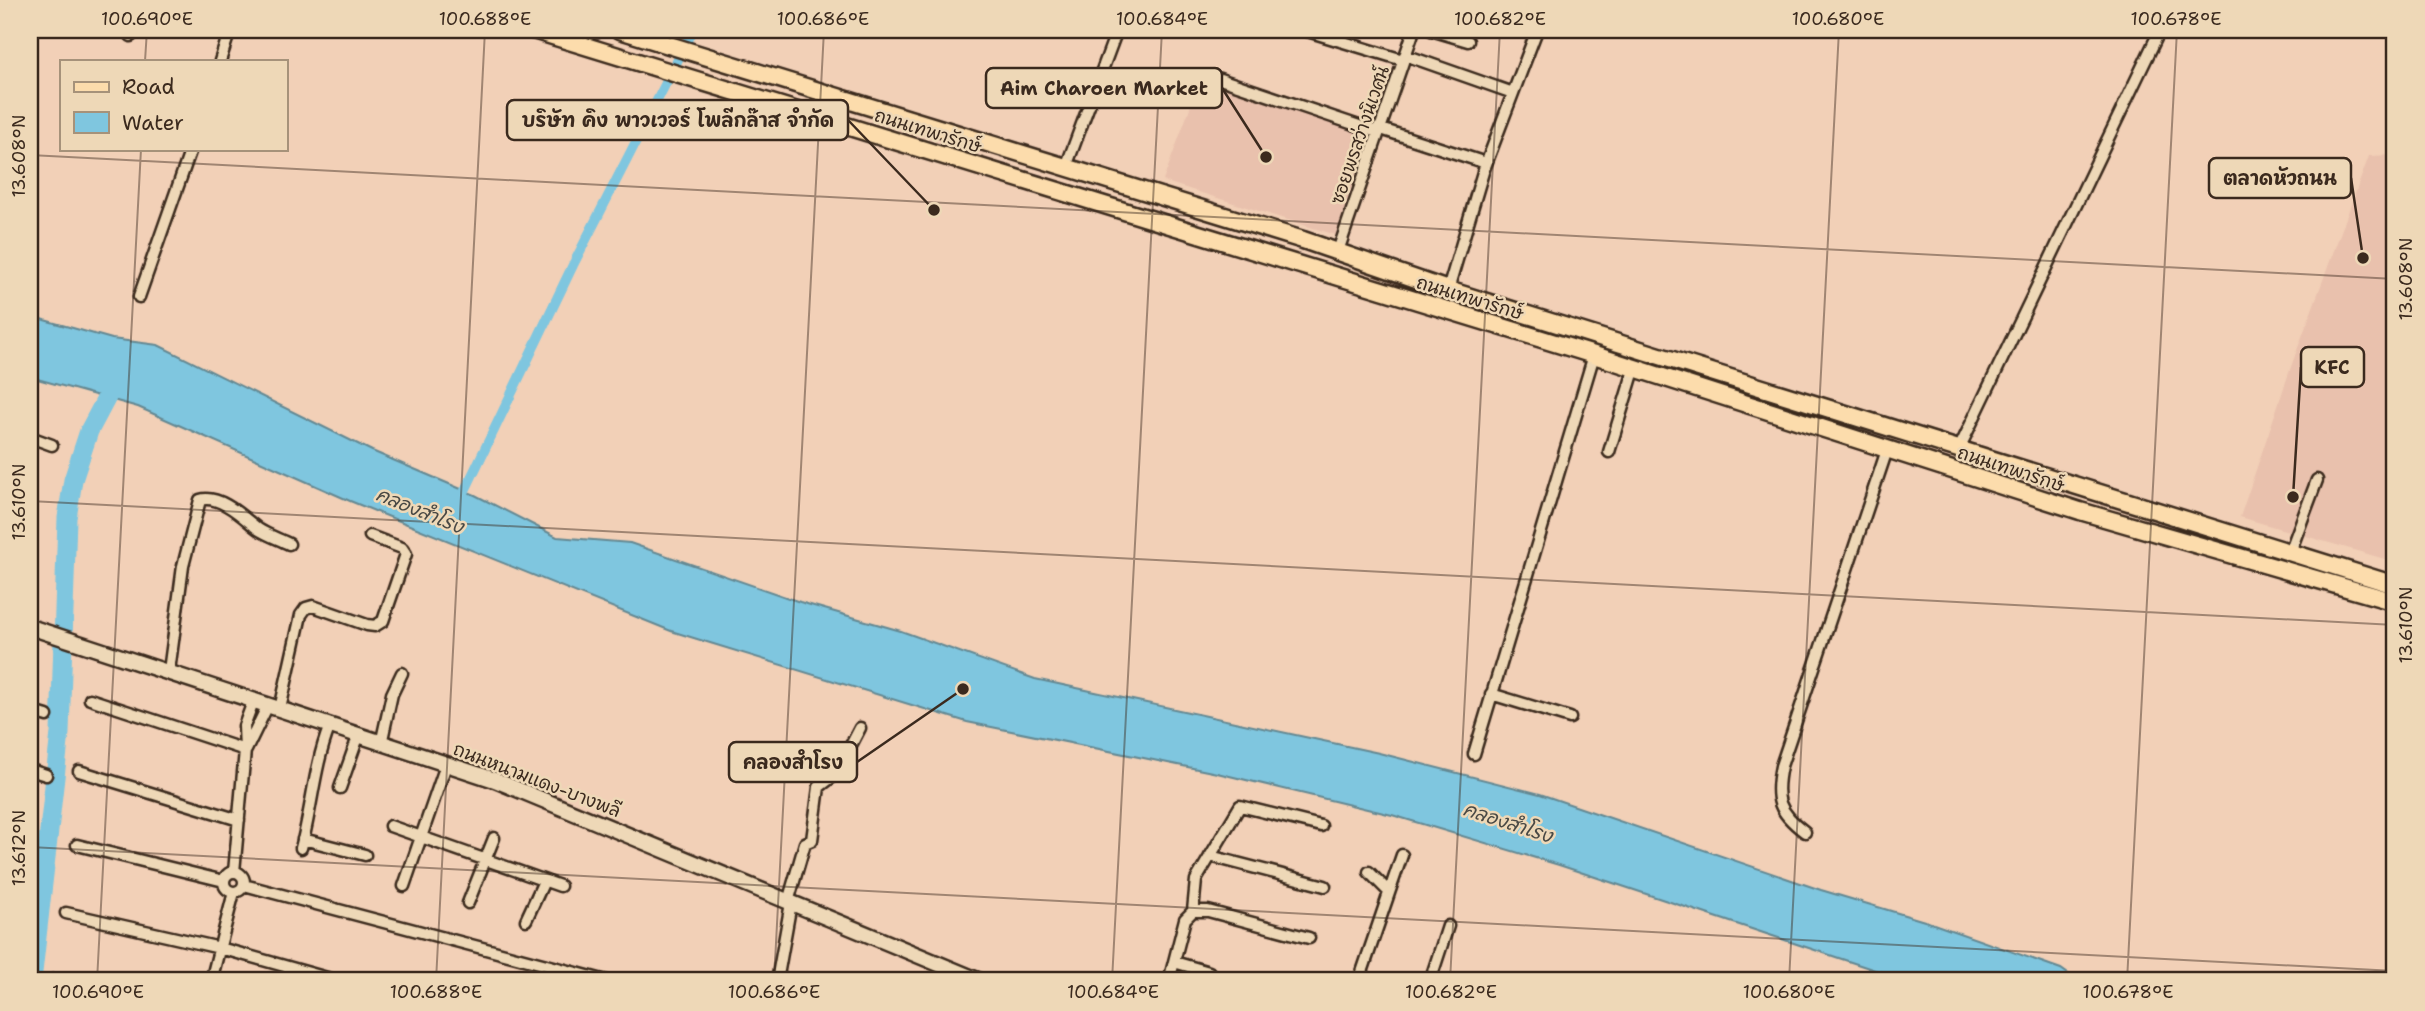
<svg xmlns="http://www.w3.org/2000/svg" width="2425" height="1011" viewBox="0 0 2425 1011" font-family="'Shantell Sans','Playpen Sans Thai',sans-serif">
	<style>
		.built { fill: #e9c1ad }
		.water { fill: #7fc6df; stroke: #648892; stroke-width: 2 }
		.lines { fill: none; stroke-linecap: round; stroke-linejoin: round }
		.canal { stroke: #7fc6df; stroke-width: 10 }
		.river { stroke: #7fc6df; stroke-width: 19 }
		.minor-casing { stroke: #3b2a1e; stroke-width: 15 }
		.secondary-casing { stroke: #3b2a1e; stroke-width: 19 }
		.primary-casing { stroke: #3b2a1e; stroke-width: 21 }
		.minor { stroke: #eed8b7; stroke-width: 10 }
		.secondary { stroke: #eed8b7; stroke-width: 14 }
		.primary { stroke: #fcdcac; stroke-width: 16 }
		.ticks { fill: none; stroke: #3b2a1e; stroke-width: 2; stroke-opacity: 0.45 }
		.labels { text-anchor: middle; stroke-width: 5; stroke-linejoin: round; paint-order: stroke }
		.street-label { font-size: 18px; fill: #3b2a1e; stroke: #eed8b7 }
		.water-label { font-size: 19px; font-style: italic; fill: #494945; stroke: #eed8b7 }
		.leader { fill: none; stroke: #3b2a1e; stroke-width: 2.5 }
		.callout-dot { fill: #3b2a1e; stroke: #eed8b7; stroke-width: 2.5 }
		.callout { fill: #eed8b7; stroke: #3b2a1e; stroke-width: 2.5 }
		.callout-label { font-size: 19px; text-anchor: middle; font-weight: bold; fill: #3b2a1e }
		.neatline { fill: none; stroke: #3b2a1e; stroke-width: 2.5 }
		.ticks-label { font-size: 18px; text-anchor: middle; fill: #3b2a1e }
	</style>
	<rect width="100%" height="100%" fill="#f2d0b7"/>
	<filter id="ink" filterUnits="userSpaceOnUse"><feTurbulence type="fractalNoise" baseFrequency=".0143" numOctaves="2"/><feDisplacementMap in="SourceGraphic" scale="14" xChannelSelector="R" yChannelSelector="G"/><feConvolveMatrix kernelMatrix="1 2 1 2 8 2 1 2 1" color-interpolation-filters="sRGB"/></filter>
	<g filter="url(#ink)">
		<path class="built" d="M1201 78 1369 132 1336 235 1163 181Z
			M2395 155V562L2240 517 2293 361 2369 156Z"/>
		<path class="water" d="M30 316 112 339 158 345 372 451 475 495 557 537 630 543 800 602 901 631 1035 679 1379 753 1540 794 1821 890 1928 922 2061 969 2078 981H1908L1559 865 1392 815 1217 773 967 722 671 631 350 501 138 407 30 377Z"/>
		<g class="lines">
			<path class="canal" d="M459 503 573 265 693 30"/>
			<path class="river" d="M32 981 60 733 67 518 73 480 89 431 116 380"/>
			<g class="minor-casing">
				<path id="minor" d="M1304 30 1403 60
					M1431 30 1468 41
					M131 36 132 30
					M1405 55 1513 93
					M220 61 230 30
					M1214 77 1377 132
					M1378 128 1486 163
					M1066 167 1117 30
					M1338 251 1414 30
					M1448 290 1483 172 1537 30
					M139 297 191 149
					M30 437 52 445
					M1959 449 2160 30
					M1609 452 1635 367
					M2290 552 2317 480
					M169 671 183 566 200 500C220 494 244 518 258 529 267 535 279 539 289 544
					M1491 694 1570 718
					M90 699 245 750
					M280 709 301 615 306 608 313 606 367 625 375 626 383 621 406 554 402 548 370 536
					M30 711 47 716
					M381 744 392 694 402 673
					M246 750 268 705
					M1474 754 1594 355
					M30 770 46 775
					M79 771 239 820
					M340 788 358 737
					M390 826 560 886
					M1805 832C1778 812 1774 799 1781 766L1887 450
					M303 839 365 855
					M77 845 224 881
					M301 848C312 808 314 767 329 728
					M1210 856 1325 886
					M234 872 245 750 244 726 254 699
					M1369 872 1389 892
					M224 882a10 10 0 1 1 20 0a10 10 0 1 1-20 0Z
					M244 885 607 981
					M404 886 446 765
					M788 902 805 843 812 840 819 787 836 774 860 728
					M468 903 494 838
					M1193 911 1196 880 1240 806 1321 826
					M66 913 220 948 338 981
					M526 920 544 881
					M1174 962 1209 972
					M53 980 61 981
					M211 981 234 892
					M777 981 791 903
					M1169 981 1185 919 1193 911H1208L1309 938
					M1359 981 1402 855
					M1430 981 1448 926"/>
			</g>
			<g class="secondary-casing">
				<path id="secondary" d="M30 627 495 780 980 981"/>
			</g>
			<g class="primary-casing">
				<path id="primary" d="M533 30 1594 355 2080 511 2395 602
					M620 30 1303 240 1448 290 2395 585"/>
			</g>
			<use href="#minor" class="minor"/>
			<use href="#secondary" class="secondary"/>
			<use href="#primary" class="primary"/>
		</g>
	</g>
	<path class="ticks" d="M145 61 147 30M30 155 2395 279M30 501 2395 625M30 847 2395 971M97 981 141 149M436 981 485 30M774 981 824 30M1112 981 1162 30M1450 981 1500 30M1789 981 1839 30M2127 981 2177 30"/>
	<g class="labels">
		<g class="street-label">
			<text transform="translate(928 131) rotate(17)" y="6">ถนนเทพารักษ์</text>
			<text transform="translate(1360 135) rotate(-71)" y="6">ซอยพรสว่างนิเวศน์</text>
			<text transform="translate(1470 298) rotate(17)" y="6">ถนนเทพารักษ์</text>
			<text transform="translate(2011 469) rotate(18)" y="6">ถนนเทพารักษ์</text>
			<text transform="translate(537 780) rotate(21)" y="6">ถนนหนามแดง-บางพลี</text>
		</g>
		<g class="water-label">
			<text transform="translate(420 510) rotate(22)" y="7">คลองสำโรง</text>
			<text transform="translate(1508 822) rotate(18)" y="7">คลองสำโรง</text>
		</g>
	</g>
	<path class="leader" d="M1266 157L1222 88M934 210L848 120M2363 258L2351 178M2293 497L2301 367M963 689L857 762"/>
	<g class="callout-dot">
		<circle cx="1266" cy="157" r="7"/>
		<circle cx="934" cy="210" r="7"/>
		<circle cx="2363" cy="258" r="7"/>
		<circle cx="2293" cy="497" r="7"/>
		<circle cx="963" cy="689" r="7"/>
	</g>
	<g class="callout">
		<rect x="986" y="68" width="236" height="40" rx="7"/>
		<rect x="507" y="100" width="341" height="40" rx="7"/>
		<rect x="2209" y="158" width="142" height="40" rx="7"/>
		<rect x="2301" y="347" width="63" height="40" rx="7"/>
		<rect x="729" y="742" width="128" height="40" rx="7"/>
	</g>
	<g class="callout-label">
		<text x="1104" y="95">Aim Charoen Market</text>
		<text x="678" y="127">บริษัท คิง พาวเวอร์ โพลีกล๊าส จำกัด</text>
		<text x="2280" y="185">ตลาดหัวถนน</text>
		<text x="2332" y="374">KFC</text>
		<text x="793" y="769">คลองสำโรง</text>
	</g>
	<rect width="2425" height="1011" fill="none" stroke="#eed8b7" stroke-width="77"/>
	<rect x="60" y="60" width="228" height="91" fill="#eed8b7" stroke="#a6927a" stroke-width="2"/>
	<rect x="74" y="82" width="35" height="10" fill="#fcdcac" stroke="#a6927a" stroke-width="2"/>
	<text x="122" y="94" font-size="21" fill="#3b2a1e">Road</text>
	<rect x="74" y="112" width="35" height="21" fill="#7fc6df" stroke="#a6927a" stroke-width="2"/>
	<text x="122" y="130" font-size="21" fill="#3b2a1e">Water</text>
	<rect x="38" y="38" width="2348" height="934" class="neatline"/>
	<g class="ticks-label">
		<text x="147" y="25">100.690°E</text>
		<text x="485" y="25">100.688°E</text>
		<text x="823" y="25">100.686°E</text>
		<text x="1162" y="25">100.684°E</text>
		<text x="1500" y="25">100.682°E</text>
		<text x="1838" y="25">100.680°E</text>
		<text x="2176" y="25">100.678°E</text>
		<text transform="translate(19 156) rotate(-90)" y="6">13.608°N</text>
		<text transform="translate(2406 279) rotate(-90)" y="6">13.608°N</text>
		<text transform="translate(19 502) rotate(-90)" y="6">13.610°N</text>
		<text transform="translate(2406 625) rotate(-90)" y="6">13.610°N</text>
		<text transform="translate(19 848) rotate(-90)" y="6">13.612°N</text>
		<text x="98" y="998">100.690°E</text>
		<text x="436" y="998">100.688°E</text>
		<text x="774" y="998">100.686°E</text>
		<text x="1113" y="998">100.684°E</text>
		<text x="1451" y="998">100.682°E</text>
		<text x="1789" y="998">100.680°E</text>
		<text x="2128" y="998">100.678°E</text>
	</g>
</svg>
